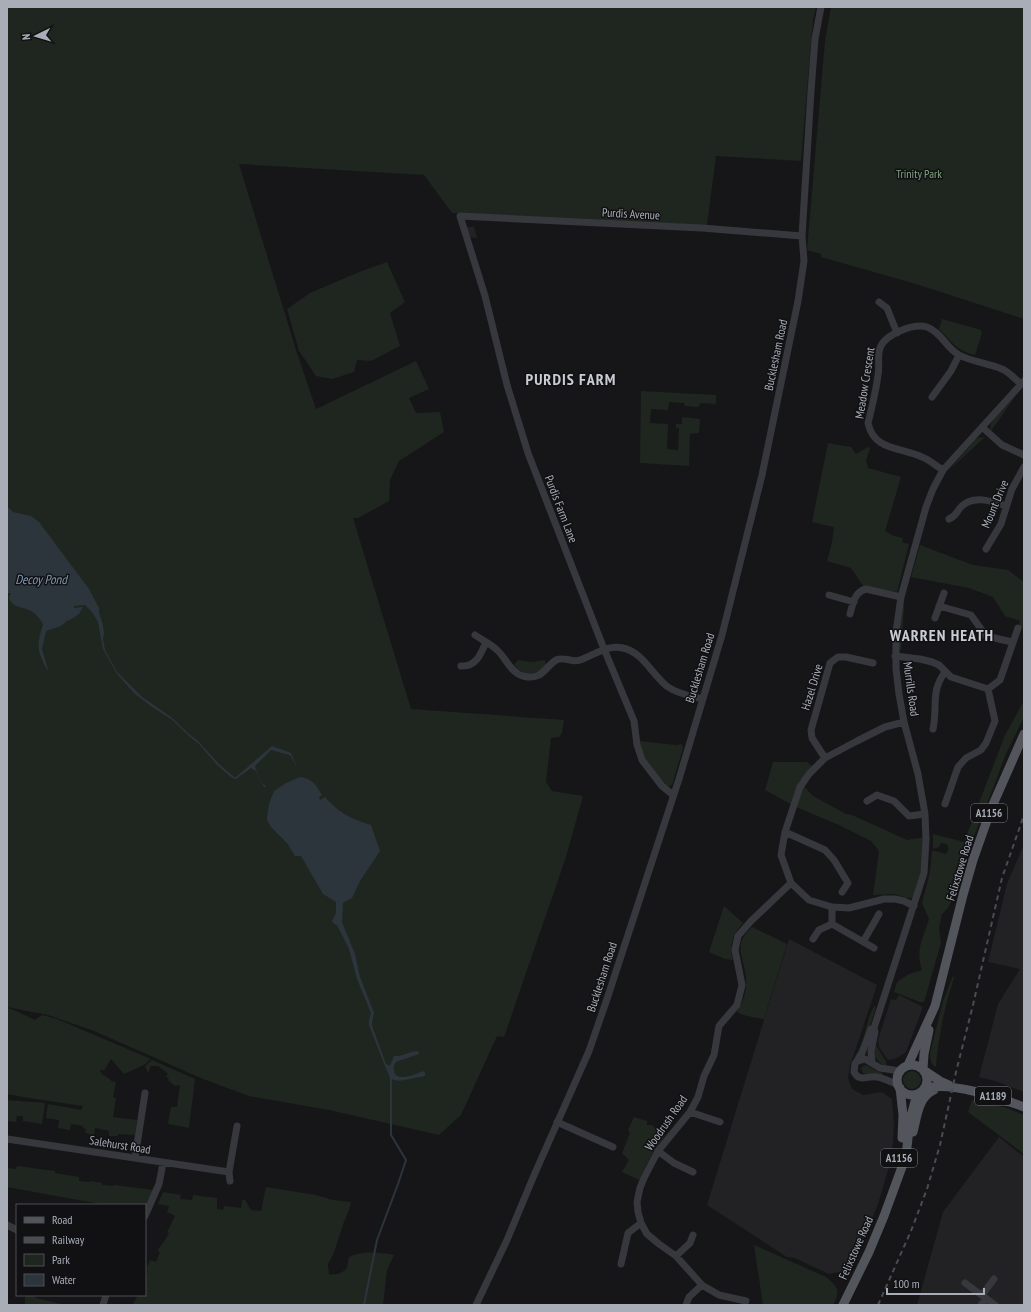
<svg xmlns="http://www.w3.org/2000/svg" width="1031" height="1312" viewBox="0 0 1031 1312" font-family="'PT Sans Narrow',sans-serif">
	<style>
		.built { fill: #222225 }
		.green { fill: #1e261f }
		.water { fill: #2c353c }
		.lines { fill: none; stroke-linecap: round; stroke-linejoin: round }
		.stream { stroke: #2c353c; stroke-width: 2 }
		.minor { stroke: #37383d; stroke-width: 7 }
		.major { stroke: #53555c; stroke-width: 9 }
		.rail { stroke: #4a4c52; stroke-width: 2; stroke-dasharray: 5 4; stroke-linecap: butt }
		.labels { text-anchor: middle; stroke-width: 3; stroke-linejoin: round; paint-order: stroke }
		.shield { fill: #111113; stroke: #7b7e86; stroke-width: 1 }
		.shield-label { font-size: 11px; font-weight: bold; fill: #a8adb8 }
		.park-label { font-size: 12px; fill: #7fa381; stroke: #111113 }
		.street-label { font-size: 12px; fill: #a8adb8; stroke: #111113 }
		.water-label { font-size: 13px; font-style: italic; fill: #7f9bb3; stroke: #111113 }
		.district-label { font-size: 16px; font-weight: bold; letter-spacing: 1px; fill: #c9ccd4; stroke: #111113 }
	</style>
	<rect width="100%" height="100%" fill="#161618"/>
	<path class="built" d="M465 227H474L477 238 468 237Z
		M1024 844V1092L995 1081 979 1077 998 1004 1020 969 988 962 1007 884Z
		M789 939 877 985 850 1066 848 1078 852 1089 863 1095 882 1092 892 1099 894 1125 892 1157 878 1204 863 1241 850 1270 829 1274 795 1258 787 1257 707 1205Z
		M899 995 923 1007 906 1052 897 1058 890 1060 887 1059 879 1047 878 1040 891 999 896 1000Z
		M999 1137 1024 1157V1305H917L943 1212Z"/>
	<path class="green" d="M7 7H816L813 19 801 161 716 156 707 225 452 213 424 175 239 164 297 353 316 409 416 361 429 389 409 398 416 413 440 412 444 432 399 461 390 480 389 501 358 518H353L411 709 564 720 562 733 559 737 551 738 546 782 552 791 583 796 566 857 504 1037 497 1036 461 1115 439 1135 329 1110 249 1096 203 1079 94 1031 48 1015 7 1007Z
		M831 7H1024V319L916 284 821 257V254L807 250 825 41Z
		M387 262 405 302 390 313 400 346 371 361 357 360 354 372 332 379 316 376 299 351 287 309 310 293 359 272Z
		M942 319 981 330 982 333 975 355C955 350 952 342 939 329Z
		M641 391 716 395V404L700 403 699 407 685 406 684 403 669 402 668 410 651 409 650 423 668 424 667 449 678 450 679 428H676V424H682V417L700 419 699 433 690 434 689 466 640 463Z
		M1017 394 991 431 990 426 992 421Z
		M985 437 948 471 977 438Z
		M828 443 851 447 856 454 868 447 870 448 866 461 868 468 901 477 885 531 894 536 903 538 902 542 909 544 897 592 863 586 851 568 827 561 832 542 834 527 812 522Z
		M920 545 973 565 1008 570 1024 582V628H1018L1020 621 1005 616 993 597 969 588 911 577Z
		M903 606 904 607 901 651 898 644Z
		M518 660 531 662 545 660 546 667 544 670C531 675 525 676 514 665Z
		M1024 701V717L1005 756 995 783 965 859 953 897 948 908 942 914 939 928 941 943 924 1002H920L894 992 897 982 909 974 922 970C915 950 923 939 929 919L922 903 930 872 932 851H936L945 854C949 851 949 848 947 844L941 843 939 847 933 849V834L964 842 1005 735Z
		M639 741 676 745 682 744 683 748 672 785 667 787 643 757Z
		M773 762H807L815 768 802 784 813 796 846 814 852 815 907 840 926 837 917 899 904 897 894 894 873 895 879 851 871 841 841 826 794 806 765 790Z
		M724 906 743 923C733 934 729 945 733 960L725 959 709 952Z
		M752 927 787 944 764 1019C757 1018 743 1016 737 1012 743 1003 747 990 746 979 745 957 731 946 752 927Z
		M953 976 954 978C945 1006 938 1037 936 1067L933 1065 931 1062 930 1053 943 1001Z
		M874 1006 876 1007 865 1043 856 1057 855 1056C866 1040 865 1022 874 1006Z
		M7 1008 12 1009 35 1020 42 1015 57 1019 151 1059 144 1065 124 1074 111 1059 104 1071 102 1069 100 1072 102 1073V1074L111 1080V1081L116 1082 113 1097 116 1098 113 1117 137 1120 135 1135 118 1134V1136H109V1131L95 1128 94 1135 85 1133 86 1129 83 1128V1126L71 1124 70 1130 58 1128 59 1120 46 1118 48 1104 81 1110 83 1106 29 1098 7 1094Z
		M876 1045 886 1062V1066C876 1063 872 1054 876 1045Z
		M152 1060 195 1079 189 1128 168 1124 171 1107H177L180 1085 175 1086 168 1080 169 1079 166 1076 168 1074 158 1066H151L148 1073 145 1066Z
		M866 1065 877 1071 883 1073 882 1076 866 1074 863 1073 861 1069 863 1066Z
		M903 1080a9 9 0 1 1 18 0a9 9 0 1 1-18 0Z
		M7 1100 45 1103 42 1124 23 1121V1116H17L16 1122 7 1121Z
		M972 1100 1007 1108 1024 1115V1154L968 1112Z
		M634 1117 647 1121V1125H652L665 1135 652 1154 639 1180 622 1172 629 1160 622 1153 630 1133 628 1130Z
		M17 1166 55 1171V1173L79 1177V1181L90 1182V1181L102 1183V1185L113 1186 114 1185 153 1190 145 1211V1205H109L100 1204 7 1187V1168L16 1169Z
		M266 1187 316 1195 333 1200 351 1202C350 1208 348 1212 346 1217 339 1233 337 1250 328 1264L329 1274C335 1276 344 1273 347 1267 348 1264 348 1260 349 1257 362 1251 380 1252 394 1255L387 1270 383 1305H131V1304H133L138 1295H145V1277L148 1271 146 1270 150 1260 156 1262 160 1252 157 1251 165 1240 169 1233 167 1232 175 1216 167 1212 169 1206 158 1204 163 1192 181 1195 180 1199 192 1200 193 1195 217 1198V1209L223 1210 224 1206 241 1208 242 1200H245L251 1210 261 1211Z
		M754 1245 826 1277C838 1287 841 1291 833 1305H763Z
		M25 1295H33L36 1298 65 1305H25Z"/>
	<path class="water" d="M7 506 13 512 31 516 39 522 89 589 99 608V613L103 625 104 634 103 639 105 650 117 672 142 697 171 717 189 734 197 740 219 764 234 777H236L272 746 291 753 297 767 290 755 271 750 255 766 260 782 266 786 265 788 259 780 256 771 251 768 236 779 231 777 217 765 199 744 189 736 171 719 152 707 134 693 117 674 103 649 98 622 92 612 85 605 74 606V608L83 607 79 614 73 618 67 621 61 626 46 631 42 649 49 673C37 651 36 648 43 624 40 619 36 614 31 611 23 606 13 609 9 598L11 593H7Z
		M300 777C312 778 317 786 322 795L319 797 320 800 325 797C339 813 351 819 371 825L380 851 360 881 352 898 343 903 342 922 355 954 360 977 374 1013 372 1022V1026L386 1064 390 1066 394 1056C403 1057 410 1051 418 1051L419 1054 396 1062C394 1065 393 1068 394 1071 396 1083 416 1074 423 1071L425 1073V1076L399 1081 391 1079 392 1083C389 1077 388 1071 385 1066L369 1025V1020L371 1013 357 979 349 949 337 925 334 924 332 921 336 913V902L323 894 301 856H295L287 843 271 827 267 820V817L269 804 274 791 286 783Z"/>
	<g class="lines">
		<path class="stream" d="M364 1305 377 1240 398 1184 406 1160 391 1135V1079"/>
		<path class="minor" d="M879 302 887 308 897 333
			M932 397 951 371 959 355
			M982 427 1002 445 1024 455
			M943 470C936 466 930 460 922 457 901 447 874 451 868 423 872 407 876 391 878 375 880 366 877 357 880 348 885 334 914 323 927 327 941 332 946 348 959 355 972 362 989 363 1002 369 1009 372 1015 379 1021 384
			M949 519C956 516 956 513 960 508 972 494 992 501 1006 506
			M986 549 1001 524 1012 489 1024 467
			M829 595 854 602
			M939 606 971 615 986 636 1012 642
			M850 614C853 604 854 592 866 589L901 597
			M935 618 944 593
			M475 635C482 640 491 644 497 650 506 658 510 672 523 676 542 681 544 668 556 660 564 656 572 663 580 660 594 655 608 644 623 648 643 652 652 675 668 687 678 694 691 696 702 699
			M895 656 920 659 932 662 939 665 951 677 988 689 1000 680 1018 628
			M461 666C476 667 481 654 486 642
			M904 722 885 727 857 741 825 758 809 774 800 787 785 832 781 855 791 883 809 900 832 907 849 908 884 899H895L904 901 914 906
			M933 729C938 706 930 692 945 672
			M825 758 812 738 811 730 830 663 838 657H846L873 663
			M673 795 662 786 642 760 637 745 634 721 604 649 528 453 507 385 485 296 460 216 702 228 802 236
			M867 801 877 795 894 801 909 816 925 814
			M945 804 958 767 966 758 981 750 986 743 995 721 988 689
			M785 832 825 850 834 860 848 883 842 892
			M832 907V924L874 948
			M813 939 819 930 832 924
			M863 942 879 914
			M874 1028 871 1029 862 1053 855 1064 854 1072C860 1083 867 1075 877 1077 884 1078 891 1082 898 1085
			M858 1061 865 1059 880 1068 900 1071
			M872 1063 871 1051 875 1032 874 1028 924 873 926 840 925 814 918 774 904 722 899 694 896 669V632L901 597 926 507 933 489 943 470 1024 381
			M690 1112 720 1122
			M557 1122 613 1147
			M7 1139 229 1172
			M658 1151 674 1163 693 1172
			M135 1158 145 1093
			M230 1181 229 1172 237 1126
			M145 1216 159 1184 163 1163
			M7 1225 17 1230
			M676 1256 690 1243 693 1235
			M621 1264 628 1233 641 1223
			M965 1283 995 1305
			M982 1295 994 1279
			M746 1301 719 1295 702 1285 676 1256 659 1244 647 1234 641 1223 638 1212 637 1202 640 1188 644 1178 658 1151 690 1112 698 1097 704 1076 714 1055 719 1026 737 1005 742 985 735 950 738 936 751 921 791 883
			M103 1305 106 1295
			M476 1305 507 1240 535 1173 589 1051 607 999 679 779 722 635 762 475 798 301 804 261 802 236 811 91 815 39 821 7
			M686 1305 689 1297 702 1285
			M981 1305 986 1298"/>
		<path class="major" d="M908 1065 935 1006 963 895 973 860 991 809 1024 734
			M897 1080a15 15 0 1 1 30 0a15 15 0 1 1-30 0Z
			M923 1069 924 1054 929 1030
			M925 1071 940 1081 949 1085
			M900 1088 903 1115 902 1138
			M925 1088C954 1082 997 1097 1024 1107
			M913 1132C917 1117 918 1097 934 1090
			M843 1305 869 1252 884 1216 906 1156 910 1120 917 1094"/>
		<path class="rail" d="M878 1305 911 1231 927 1189 940 1145 956 1072 973 1005 1002 878 1024 815"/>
	</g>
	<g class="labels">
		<g class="shield">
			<rect x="971" y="804" width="36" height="18" rx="3"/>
			<rect x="975" y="1087" width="36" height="18" rx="3"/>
			<rect x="881" y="1149" width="36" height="18" rx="3"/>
		</g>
		<g class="shield-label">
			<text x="989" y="817">A1156</text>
			<text x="993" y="1100">A1189</text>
			<text x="899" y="1162">A1156</text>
		</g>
		<g class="park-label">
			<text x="919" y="178">Trinity Park</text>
		</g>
		<g class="street-label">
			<text transform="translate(631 214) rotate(3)" y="4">Purdis Avenue</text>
			<text transform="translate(776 355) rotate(-78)" y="4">Bucklesham Road</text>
			<text transform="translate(865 383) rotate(-81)" y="4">Meadow Crescent</text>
			<text transform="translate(995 504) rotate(-67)" y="4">Mount Drive</text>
			<text transform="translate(561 509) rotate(69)" y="4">Purdis Farm Lane</text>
			<text transform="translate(700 668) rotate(-73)" y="4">Bucklesham Road</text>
			<text transform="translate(812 687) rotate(-73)" y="4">Hazel Drive</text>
			<text transform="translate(911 689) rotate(82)" y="4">Murrills Road</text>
			<text transform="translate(960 868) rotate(-73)" y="4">Felixstowe Road</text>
			<text transform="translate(602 977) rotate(-72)" y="4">Bucklesham Road</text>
			<text transform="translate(666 1123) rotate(-55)" y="4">Woodrush Road</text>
			<text transform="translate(120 1145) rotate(9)" y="4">Salehurst Road</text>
			<text transform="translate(856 1248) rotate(-66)" y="4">Felixstowe Road</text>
		</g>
		<g class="water-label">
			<text x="41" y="584">Decoy Pond</text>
		</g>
		<g class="district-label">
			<text x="571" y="385">PURDIS FARM</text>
			<text x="942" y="641">WARREN HEATH</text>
		</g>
	</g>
	<rect width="1031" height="1312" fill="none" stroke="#a8adb8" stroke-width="16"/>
	<rect x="16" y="1204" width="130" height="92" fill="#111113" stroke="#4d4f55"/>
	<rect x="24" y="1217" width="20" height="6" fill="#53555c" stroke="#4d4f55"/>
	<text x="52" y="1224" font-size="12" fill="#a8adb8">Road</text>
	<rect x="24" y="1237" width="20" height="6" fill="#4a4c52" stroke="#4d4f55"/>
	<text x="52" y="1244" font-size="12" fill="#a8adb8">Railway</text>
	<rect x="24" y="1254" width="20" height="12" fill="#1e261f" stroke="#4d4f55"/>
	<text x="52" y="1264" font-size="12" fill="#a8adb8">Park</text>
	<rect x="24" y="1274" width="20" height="12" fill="#2c353c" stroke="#4d4f55"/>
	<text x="52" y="1284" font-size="12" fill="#a8adb8">Water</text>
	<g transform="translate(36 36) rotate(265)" stroke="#111113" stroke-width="3" paint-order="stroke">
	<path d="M0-3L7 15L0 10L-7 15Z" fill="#a8adb8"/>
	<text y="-6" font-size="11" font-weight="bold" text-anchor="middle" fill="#a8adb8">N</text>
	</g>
	<path d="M887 1288v6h97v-6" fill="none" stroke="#a8adb8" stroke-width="2"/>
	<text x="893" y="1288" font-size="12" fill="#a8adb8" stroke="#111113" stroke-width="3" paint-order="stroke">100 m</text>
</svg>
